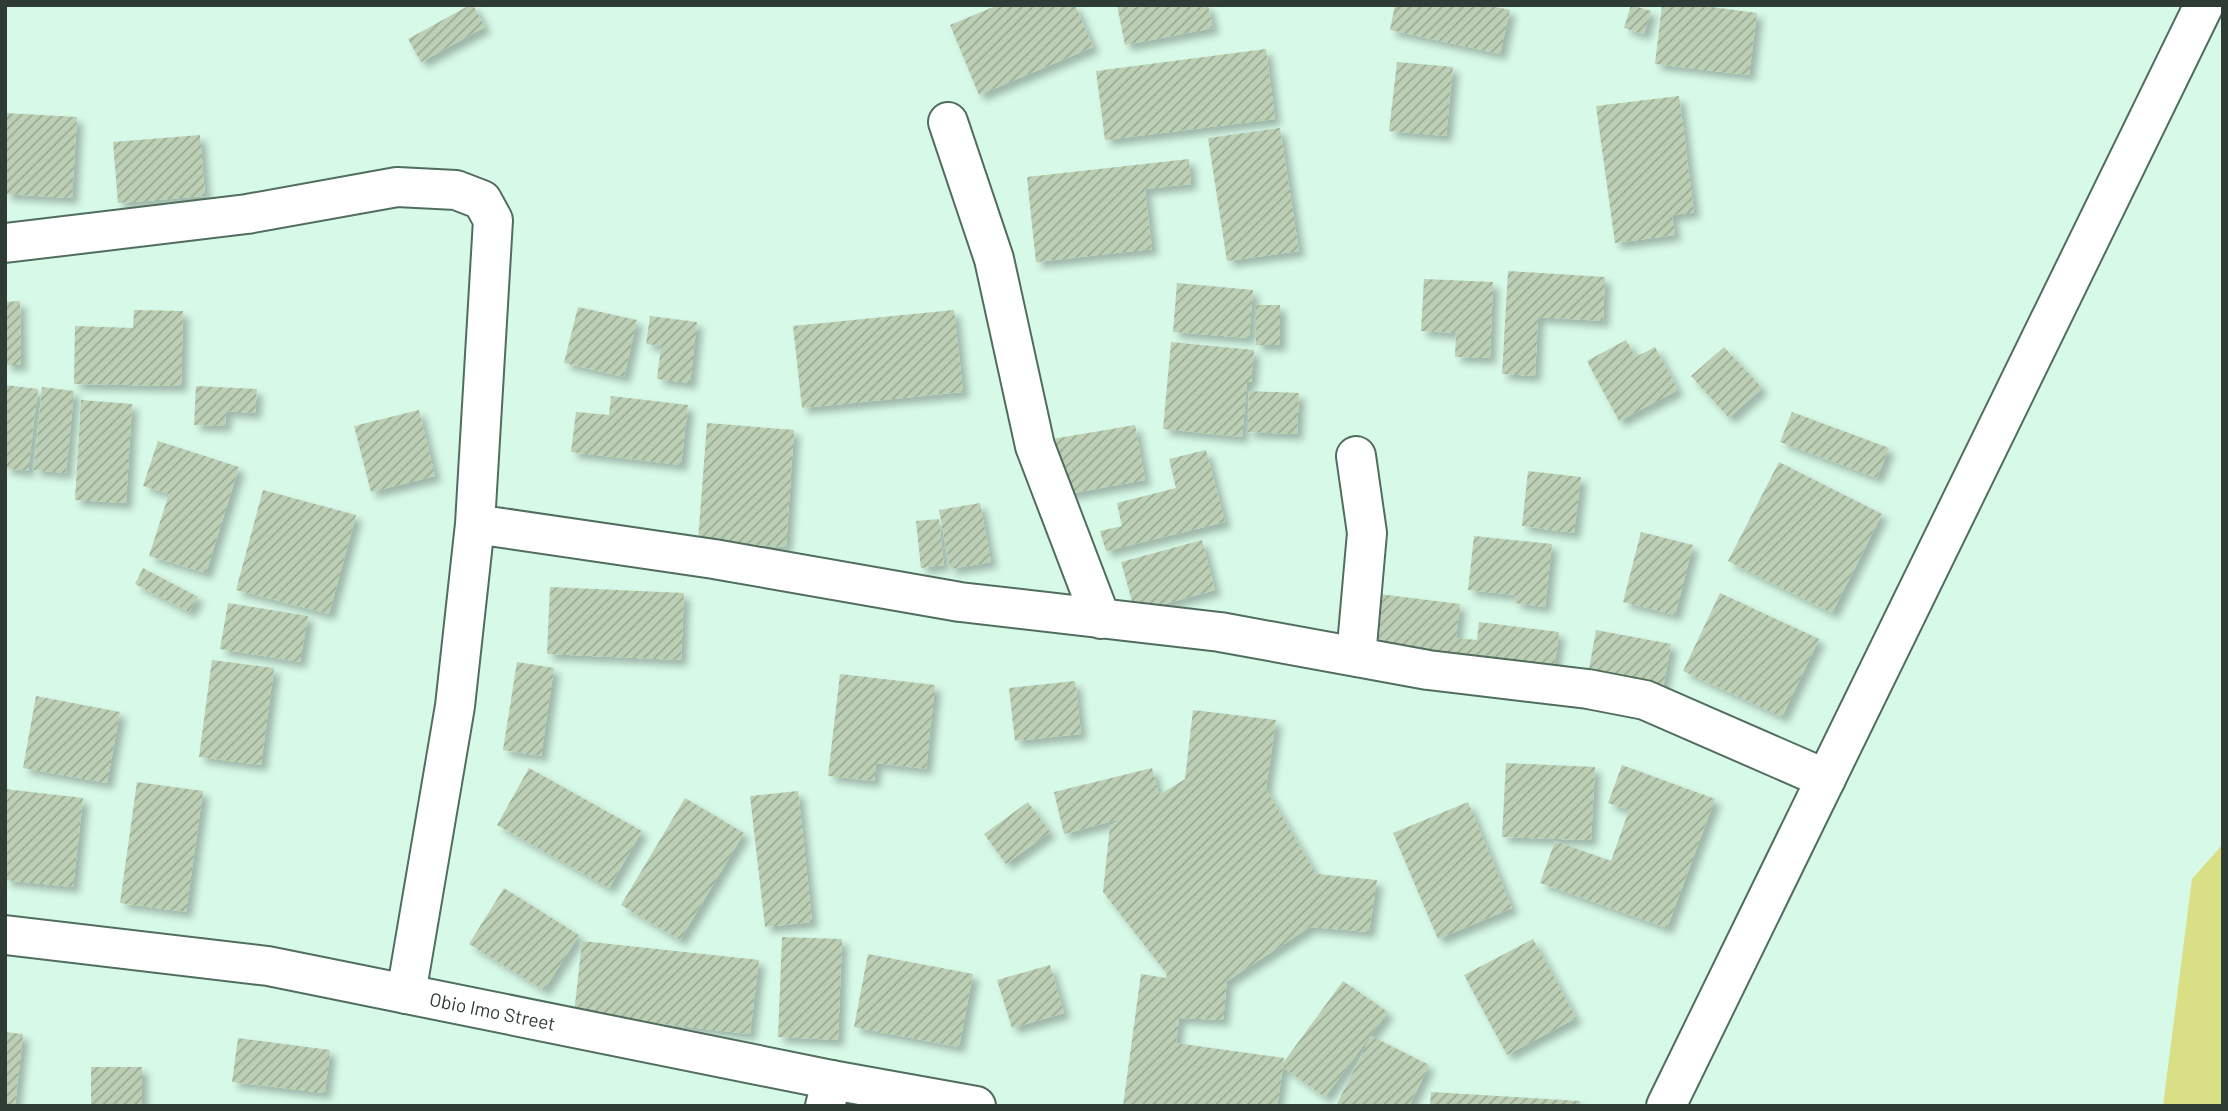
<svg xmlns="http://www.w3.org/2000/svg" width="2228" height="1111" viewBox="0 0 2228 1111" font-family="Barlow,sans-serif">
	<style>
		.green { fill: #d8df85 }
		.building { fill: url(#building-hatch); filter: url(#shadow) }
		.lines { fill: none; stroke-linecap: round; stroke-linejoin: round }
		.street-casing { stroke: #506d5e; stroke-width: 42 }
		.secondary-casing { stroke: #506d5e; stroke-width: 42 }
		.street { stroke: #fff; stroke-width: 38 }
		.secondary { stroke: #fff; stroke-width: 38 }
		.labels { text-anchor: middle; stroke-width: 7; stroke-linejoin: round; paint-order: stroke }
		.street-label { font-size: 19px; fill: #2f3c35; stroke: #f8fefb }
	</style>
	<defs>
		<pattern id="building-hatch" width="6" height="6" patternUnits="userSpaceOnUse" patternTransform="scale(1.75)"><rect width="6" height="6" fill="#bdd0b6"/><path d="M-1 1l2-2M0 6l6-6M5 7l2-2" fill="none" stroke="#9aaa95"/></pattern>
		<filter id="shadow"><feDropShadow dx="6" dy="6" stdDeviation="3.5" flood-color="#0004"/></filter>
	</defs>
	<rect width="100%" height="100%" fill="#d7f9e7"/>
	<path class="green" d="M2223 844V1106H2163L2192 879Z"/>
	<path class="building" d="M470 5H473L485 27 421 62 408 39Z
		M998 5H1075L1093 47 979 95 950 25Z
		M1117 5H1208L1213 28 1125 45Z
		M1395 5H1496V7L1510 10 1500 54 1390 30Z
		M1631 5 1651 11 1644 34 1624 28Z
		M1662 5H1697L1757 13 1749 75 1655 64Z
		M1266 49 1275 119 1105 140 1096 71Z
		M1397 62 1453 67 1446 136 1389 131Z
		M1679 96 1694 212 1672 215 1675 235 1615 243 1596 106Z
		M6 113 77 117 72 198 5 194Z
		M1280 128 1299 251 1227 261 1208 138Z
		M200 135 205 196 118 203 113 142Z
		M1189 159 1191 184 1145 189 1152 249 1036 262 1027 177Z
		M1508 271 1605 277 1603 321 1538 317 1535 376 1502 374Z
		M1424 279 1493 282 1490 358 1455 357 1456 333 1421 331Z
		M1177 283 1253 290 1249 338 1173 332Z
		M20 301 21 365H5V302Z
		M1256 305H1280V345H1256Z
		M578 307 637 320 624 377 564 363Z
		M134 310 183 311 181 386 74 384 75 326 133 328Z
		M954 310 963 392 802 408 793 326Z
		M650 316 697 322 690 383 657 379 661 346 646 344Z
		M1626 340 1636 357 1655 347 1678 390 1619 421 1587 361Z
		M1171 342 1254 350 1251 382H1247L1242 437 1163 429Z
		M1724 347 1762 388 1729 418 1691 376Z
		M5 385 38 389 28 471 5 468Z
		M196 386 257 389 255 413 226 411 225 426 194 425Z
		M42 387 74 391 66 473 34 470Z
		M1249 391 1299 393 1297 434 1248 432Z
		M611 396 688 405 681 465 571 452 576 412 609 415Z
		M81 400 132 404 126 503 75 500Z
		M419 410 435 476 371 492 354 426Z
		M1792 412 1889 448 1877 478 1780 442Z
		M707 423 794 430 786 547 698 541Z
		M1135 425 1145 480 1057 496 1047 440Z
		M158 441 239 467 206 573 149 556 169 494 143 486Z
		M1206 450 1225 522 1106 551 1100 531 1122 526 1117 503 1176 488 1169 459Z
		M1779 462 1882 514 1832 613 1728 561Z
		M1528 471 1581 477 1574 533 1522 526Z
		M263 490 356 515 329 614 236 590Z
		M980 503 991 562 950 569 939 510Z
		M939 519 944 565 921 568 916 521Z
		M1641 532 1693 545 1675 615 1623 602Z
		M1474 536 1552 544 1545 607 1515 603 1516 595 1468 590Z
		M1202 540 1215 590 1135 612 1121 562Z
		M143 568 198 597 189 612 135 584Z
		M550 587 684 593 681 660 547 654Z
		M1720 593 1819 639 1782 717 1683 671Z
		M1379 594 1460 604 1456 638 1477 640 1479 622 1559 632 1554 670 1373 650Z
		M228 603 308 616 300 662 220 649Z
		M1596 630 1671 644 1663 688 1588 675Z
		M212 660 274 668 261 765 199 757Z
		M517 662 554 668 541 756 503 750Z
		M840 674 935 685 926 769 876 763 874 781 828 776Z
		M1075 681 1081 734 1015 741 1009 688Z
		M36 696 120 712 107 783 23 768Z
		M1193 710 1276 720 1266 789 1316 874 1377 880 1369 932 1310 927 1227 981 1223 1020 1179 1018 1176 1043 1284 1058 1283 1063 1343 981 1388 1012 1325 1097 1283 1067 1277 1106H1123L1141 974 1166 978 1167 974 1103 892 1110 826 1120 819 1064 834 1054 792 1152 768 1159 795 1185 779Z
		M1506 763 1595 767 1591 840 1502 837Z
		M1622 765 1715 799 1667 928 1540 883 1555 841 1611 861 1629 810 1608 803Z
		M529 768 642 831 609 888 497 825Z
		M137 782 203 791 186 912 120 903Z
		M5 789 83 798 73 887 5 880Z
		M798 791 812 922 765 927 750 796Z
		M685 798 744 833 680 940 621 905Z
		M1028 802 1050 832 1006 864 984 834Z
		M1468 802 1512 908 1438 939 1393 833Z
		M504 888 579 935 544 990 469 944Z
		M782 937 842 939 838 1040 778 1037Z
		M1533 939 1576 1018 1507 1055 1464 975Z
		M582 941 759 960 750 1034 574 1014Z
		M868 954 973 974 959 1047 854 1027Z
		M1050 965 1064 1013 1012 1028 997 980Z
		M5 1032 23 1034 15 1106H5Z
		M1371 1036 1429 1065 1409 1106H1336Z
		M238 1038 330 1050 325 1093 232 1082Z
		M91 1067H142V1106H91Z
		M1431 1092 1580 1101V1106H1430Z"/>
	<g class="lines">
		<g class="street-casing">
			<path id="street" d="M948 122 994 259 1035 446 1101 619
				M5 243 247 214 397 187 456 190 482 200 493 220 475 524 455 706 406 994
				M1356 456 1367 533 1356 657
				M475 524 714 559 960 602 1220 632 1428 670 1588 689 1645 700 1826 779
				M825 1106 832 1080"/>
		</g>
		<g class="secondary-casing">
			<g id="secondary">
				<path id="s1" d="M5 935 268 966 832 1080 976 1106"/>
				<path d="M1666 1106 2204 5"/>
			</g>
		</g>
		<use href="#street" class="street"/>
		<use href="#secondary" class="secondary"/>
	</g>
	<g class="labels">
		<g class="street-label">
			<text dy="7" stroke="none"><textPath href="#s1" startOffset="494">Obio Imo Street</textPath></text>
		</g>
	</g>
	<rect width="2228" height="1111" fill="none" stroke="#2f3c35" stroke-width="14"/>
</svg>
